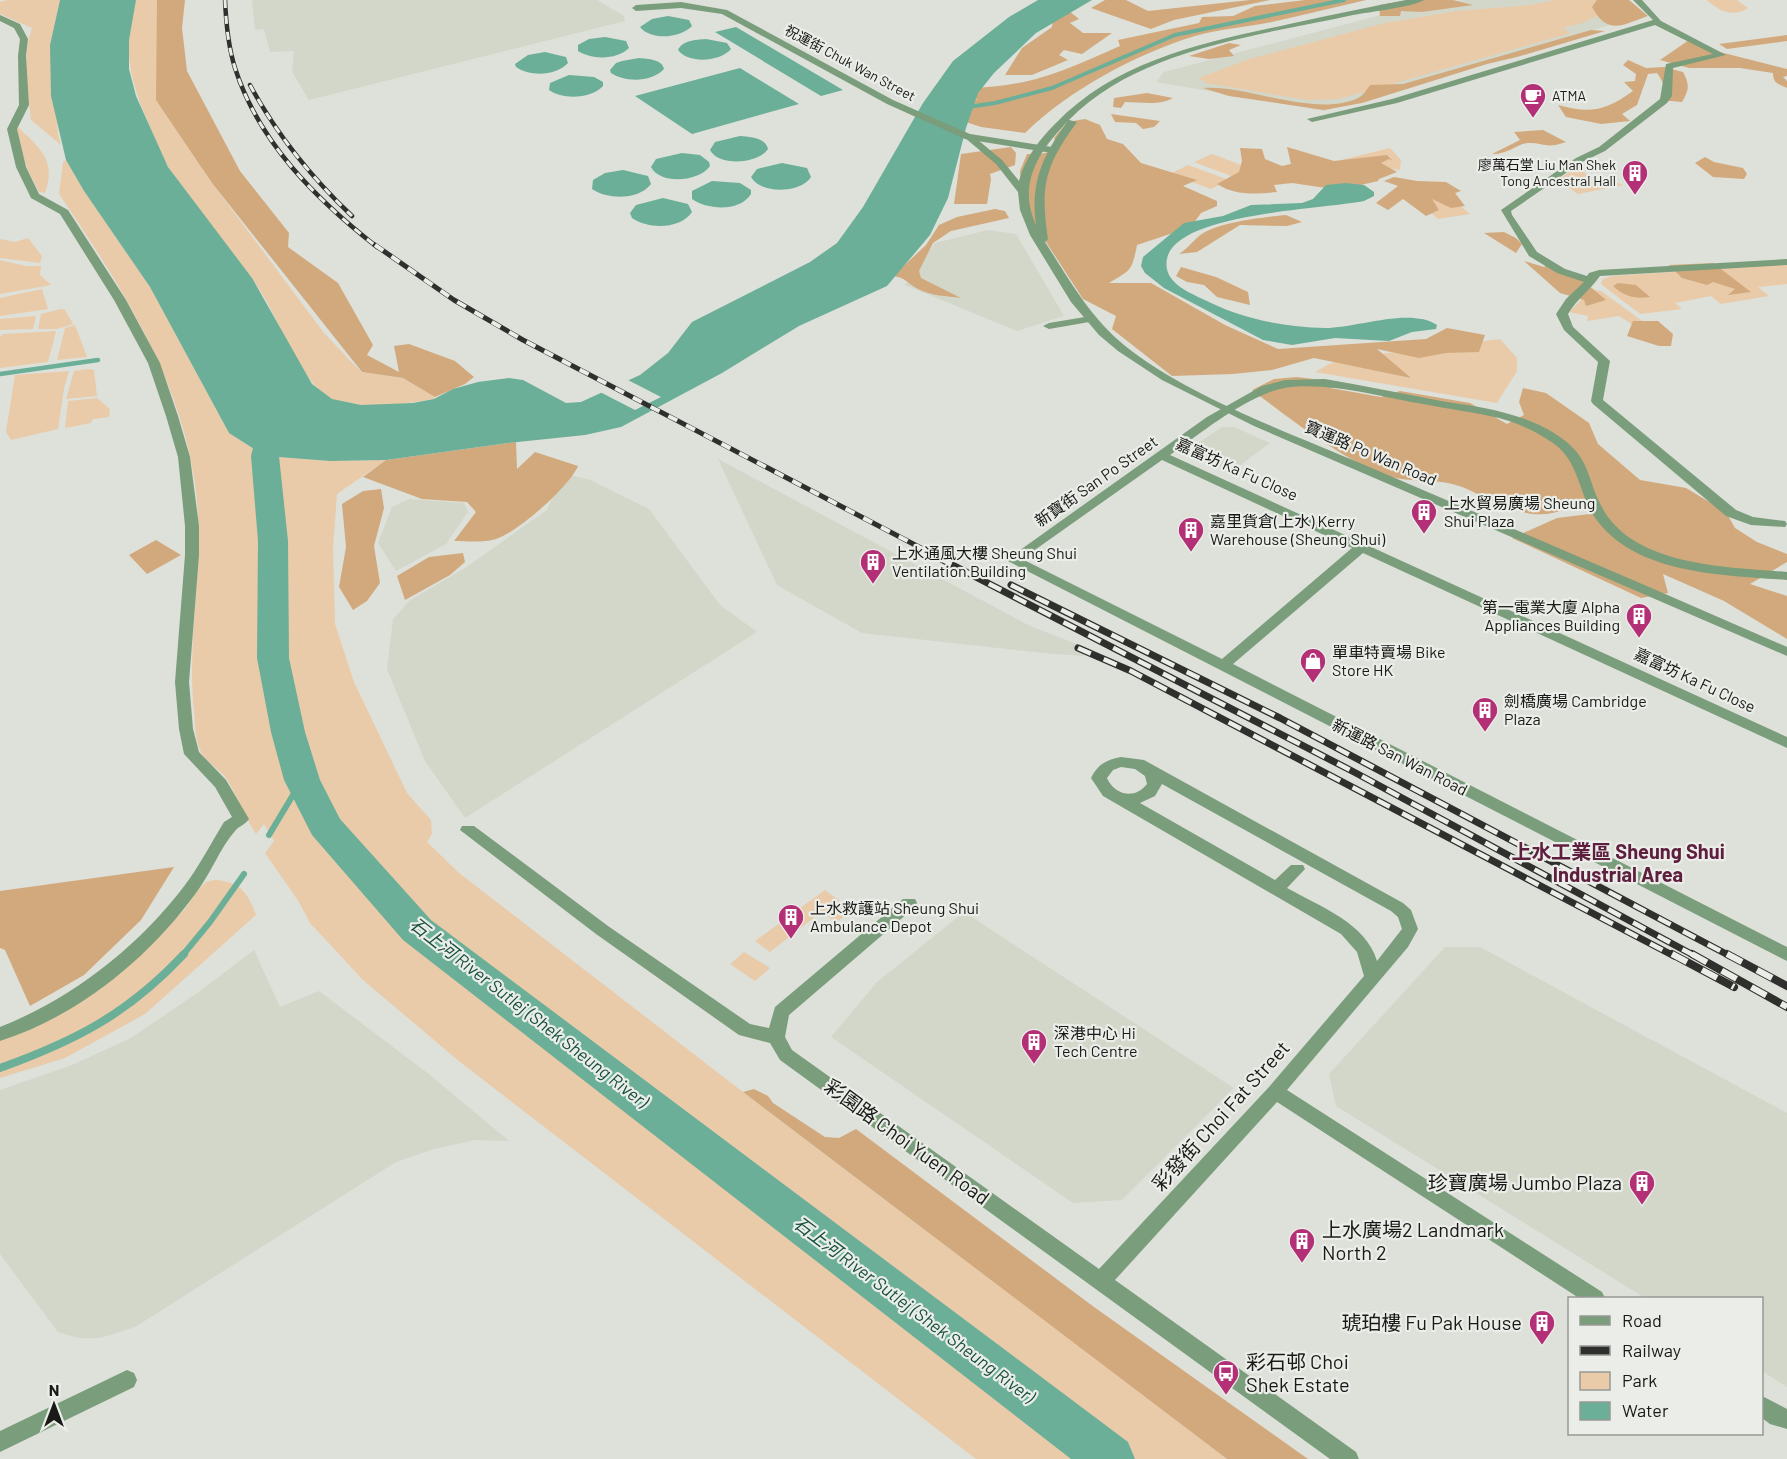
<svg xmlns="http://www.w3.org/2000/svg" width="1787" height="1459" viewBox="0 0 1787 1459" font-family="Barlow,'Noto Sans SC',sans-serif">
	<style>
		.built { fill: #d3d7ca }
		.green { fill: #e9cba9 }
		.forest { fill: #d2a97c }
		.water { fill: #6baf98 }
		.pier { fill: #dee0da }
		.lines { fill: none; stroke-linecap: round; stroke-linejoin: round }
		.stream-far3 { stroke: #6baf98; stroke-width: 4 }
		.stream-far2 { stroke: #6baf98; stroke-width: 4.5 }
		.stream-far1 { stroke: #6baf98; stroke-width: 6 }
		.stream { stroke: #6baf98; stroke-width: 8 }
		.river { fill: #6baf98; fill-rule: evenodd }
		.minor { fill: #7a9d7b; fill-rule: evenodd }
		.tertiary { fill: #7a9d7b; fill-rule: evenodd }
		.rail-far3-casing { stroke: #2f302d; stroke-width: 4.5 }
		.rail-far2-casing { stroke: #2f302d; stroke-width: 5 }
		.rail-far1-casing { stroke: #2f302d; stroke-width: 7 }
		.rail-casing { stroke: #2f302d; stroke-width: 8 }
		.rail-far3 { stroke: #ebede8; stroke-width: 3; stroke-dasharray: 8; stroke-linecap: butt }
		.rail-far2 { stroke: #ebede8; stroke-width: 4; stroke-dasharray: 10; stroke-linecap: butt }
		.rail-far1 { stroke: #ebede8; stroke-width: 4.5; stroke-dasharray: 14; stroke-linecap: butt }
		.rail { stroke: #ebede8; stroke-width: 6; stroke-dasharray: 17; stroke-linecap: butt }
		.labels { text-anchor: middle; stroke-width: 4.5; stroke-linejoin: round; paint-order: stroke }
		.far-street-label { font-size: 14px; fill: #191a18; stroke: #ebede8 }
		.far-poi-label { font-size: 14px; fill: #191a18; stroke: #ebede8; text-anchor: start }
		.street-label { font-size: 16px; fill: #191a18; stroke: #ebede8 }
		.poi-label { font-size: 16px; fill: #191a18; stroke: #ebede8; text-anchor: start }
		.water-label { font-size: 18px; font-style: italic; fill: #164f3f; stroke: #ebede8 }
		.quarter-label { font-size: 20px; font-weight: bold; fill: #5e1e3e; stroke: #ebede8 }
		.near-street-label { font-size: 20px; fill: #191a18; stroke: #ebede8 }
		.near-poi-label { font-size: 20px; fill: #191a18; stroke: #ebede8; text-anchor: end }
	</style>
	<rect width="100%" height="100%" fill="#dee0da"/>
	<path class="built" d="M252 0H597L624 16 625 21 309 100 292 72 294 51 270 52 264 29 255 30Z
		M1465 0H1618L1636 17 1324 111 1156 82 1164 72 1415 6Z
		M988 230 1016 234 1064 316 1017 331 905 285 935 243Z
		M1222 427H1234L1270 443 1231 472 1201 458 1195 445Z
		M718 459 1030 626 1090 649 1083 656 1043 653 862 633 777 585Z
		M562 474 588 479 649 509 720 605 757 632 465 818 425 761 387 669 393 619 409 601 465 568 547 510Z
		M409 499 464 503 468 512 446 544 396 571 378 543 392 507Z
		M964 912 1234 1088 1122 1200 1073 1203 831 1037 876 983Z
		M1445 947H1480L1787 1113V1387L1762 1371V1298H1645L1336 1106 1329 1074Z
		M254 950 280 1007 319 991 430 1075 509 1141 475 1140 434 1149 396 1162 135 1327 100 1338H78L58 1332 0 1254V1090L72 1065 131 1038 200 991Z"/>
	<path class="green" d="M8 0H60L50 45 58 134 61 145 31 120C28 90 22 56 32 28L0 14V2Z
		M136 0H157V93L209 179 324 333 361 372 403 378 435 397 434 399C408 404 354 411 330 398 301 382 281 326 264 297 237 253 200 215 172 173 164 161 159 148 154 136 133 89 119 51 136 0Z
		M1555 0H1606L1605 13 1580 24 1565 27V30L1571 33 1339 99 1306 100 1206 83 1199 78 1249 59 1385 23 1456 11 1531 5Z
		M1707 0H1737L1748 8C1733 18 1719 11 1707 0Z
		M17 126C39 148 57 159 45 193L39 192C29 172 16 149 17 126Z
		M1390 148 1401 160 1400 170 1337 161Z
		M1212 154 1252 169 1234 177 1194 162Z
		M66 160 84 191 150 287 229 433 265 456 330 461 386 460 337 494 333 548 335 624 354 682 407 793 431 820 432 834 427 842 459 873 743 1092 1227 1459H976L460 1062 363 980 310 923 299 902 265 853 274 841 264 824 256 834C244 816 237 795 226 778 219 769 206 762 201 752 195 741 195 723 194 711 186 635 206 560 195 484 180 376 119 283 59 194L63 162Z
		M1188 165 1229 180 1211 189 1170 174Z
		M1575 168C1583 171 1590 177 1598 180 1606 183 1614 180 1623 185L1578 194 1558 180Z
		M1437 186 1470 214 1438 219 1406 191Z
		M28 238 42 256 40 263 0 258V239L15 242Z
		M0 260 26 266H41L40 275 51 285 0 294Z
		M1787 264V284L1758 287 1769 296 1721 304 1711 296 1675 303 1682 309 1640 314 1601 284 1603 279 1612 276Z
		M42 289 48 309 0 316V298Z
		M1591 290 1601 291 1645 323 1633 325 1619 316 1587 321 1588 316 1569 312Z
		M61 309 65 310 73 324 57 329H38L41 314Z
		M36 316 33 329 0 330V319Z
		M75 325 87 357 57 360 65 328Z
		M56 331 48 362 0 368V337L3 334Z
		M1500 339 1517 358V371L1497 403 1315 372 1329 364 1348 358Z
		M87 369 94 370 97 396 66 399 74 371Z
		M69 371 64 389 58 429 11 440 6 432 15 375Z
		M97 398 110 409 109 417 93 419 91 423 65 428 68 401Z
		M214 880C239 881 248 892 256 915L145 1014 65 1058 0 1078V1040L142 954 185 909 197 891 206 882Z
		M825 890 853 911 836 922 821 912 770 952 755 941Z
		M744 952 770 968 755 981 730 964Z"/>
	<path class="forest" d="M157 0H185L182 28 187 71 240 171 289 233 288 247 338 283 373 345 367 355 399 372 394 346 409 344 455 361 474 377 465 384 435 397 403 378 362 372 212 183 156 100Z
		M1105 0H1126L1148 11 1250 0H1270L1174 20 1151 29 1091 8Z
		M1305 0H1366C1335 7 1304 15 1272 22 1247 27 1220 29 1195 36 1136 54 1069 90 1025 133L981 127 954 118 949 103 977 100 967 88C1031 87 1063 71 1120 46L1118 40 1199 23 1202 17 1233 16 1255 6Z
		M1410 0H1453L1473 5 1422 12 1401 11 1400 16H1380L1379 5Z
		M1597 0H1629L1648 16C1622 25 1608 36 1592 7Z
		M1069 11 1079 19 1070 23 1083 33H1112L1082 54 1064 50 1059 55 1068 60 1032 75H1005L1022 48 1052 27 1053 19Z
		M1591 30 1605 31 1517 57 1487 64 1362 103 1324 110 1229 96 1203 88C1249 85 1315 118 1358 98 1363 96 1367 89 1370 85L1403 84Z
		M1787 35V41L1727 49 1719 44Z
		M1689 40 1700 47 1787 69V76L1783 77 1787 81V88C1778 84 1773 83 1773 73L1740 68H1689L1660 60Z
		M1229 43 1241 45 1229 50 1234 56 1209 59 1189 56Z
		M1628 60 1646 68 1664 67 1683 72C1690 85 1689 90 1682 102L1660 100C1665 88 1665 84 1657 73L1648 74 1637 105 1622 114 1630 121 1601 124 1566 117 1558 105C1590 114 1605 111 1633 91L1624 82 1635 81 1636 74 1623 65Z
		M1147 93 1173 98C1160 106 1140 102 1125 102L1121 108 1113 107 1114 98Z
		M1111 114 1160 121 1154 127 1143 129 1136 123 1115 122Z
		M1085 119 1100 125 1107 139 1123 144 1141 163 1197 180 1183 186 1217 201V206L1201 213 1191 227 1137 245C1132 272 1130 270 1109 283H1151L1225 325 1278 349 1426 339 1447 328 1485 335 1479 352 1446 353 1419 358 1377 349 1411 378 1314 358 1272 370 1233 374 1172 376 1112 329 1116 316 1083 299 1022 205 1020 171 1027 154H1041L1059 149 1054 138 1067 122Z
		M1543 130 1566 142C1546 149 1546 143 1528 143 1518 143 1509 154 1492 154L1520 140 1514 132Z
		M1011 147 1016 153 1015 165 990 174 991 179 987 204H954L961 154Z
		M1287 147 1334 161 1387 155 1393 161 1389 159 1381 163 1397 172 1379 179 1378 181 1339 190 1292 183 1274 185 1277 192C1255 194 1236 196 1217 184L1239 172 1242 161 1240 148 1262 149 1265 159 1282 166 1291 164Z
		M1705 157 1714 162 1743 168 1747 174 1744 179 1713 177 1695 163Z
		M1394 177 1417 181 1446 182 1461 191 1455 193 1465 206 1451 208 1432 199 1439 210 1426 216 1403 199 1388 210 1376 203 1398 186 1384 181Z
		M995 209 1005 211 1009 218 951 231 933 243 919 271 921 278 961 298C947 296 931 296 918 289 908 284 905 277 893 276L926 245 939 225 957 217Z
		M1286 215 1302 222 1287 226 1240 225 1197 252 1179 254C1187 249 1192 242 1199 236 1216 222 1264 217 1286 215Z
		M1504 232 1516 238 1522 244 1516 253 1484 233Z
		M1524 261 1544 267 1551 263 1574 273 1606 300 1586 306 1584 300 1560 293Z
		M1713 263 1751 292 1728 295 1735 289 1713 282 1707 285 1682 278 1669 265Z
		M1181 267 1216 277 1248 292 1250 305 1217 297 1204 285 1187 282 1176 276Z
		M1618 283 1636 285 1650 297C1635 299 1625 297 1613 286Z
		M1633 321H1658L1673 334 1671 346H1659L1627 336Z
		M1297 377 1339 382 1330 388 1381 397 1400 391 1470 403 1507 424 1524 415 1519 402 1523 388 1546 393 1589 423 1598 444 1640 480 1686 488 1726 512 1735 528 1757 542 1787 554V562L1750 584 1787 596V639L1724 601 1663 574 1668 593 1641 598 1512 538 1557 518 1598 513 1594 495C1551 520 1533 520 1488 499 1479 495 1469 489 1459 486 1439 479 1416 482 1396 478 1356 470 1286 416 1252 390L1274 379Z
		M516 442 517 469 535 452 578 466C569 487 518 532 496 539 483 543 467 541 454 541L476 512 467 502 422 499 363 477 386 460Z
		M381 489 384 508 374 546 380 583 367 601 353 610 339 587 346 547 342 504 363 491Z
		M156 540 181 555 147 574 129 555Z
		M463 553 465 562 450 575 405 600 397 576 429 557Z
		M174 867 141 920 84 975 30 1006 5 950 0 948V891Z
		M754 1089 768 1096 773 1103 825 1137 839 1138 856 1129 1094 1307 1308 1459H1227L743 1092Z"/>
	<path class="water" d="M60 0H136L129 40V69L136 96 168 167 252 278 312 384 332 399 361 405 413 403 434 399 453 389 478 382 509 378 523 380 566 403 581 402 640 375 668 353 692 322 810 262 837 243 863 207 923 103 953 61 1009 17 1038 0H1092L1036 33 994 73 978 93 966 128 948 198 930 235 887 286 799 326 722 373 621 427 585 435 508 443 386 460 330 461 265 456 229 433 150 287 84 191 66 160 51 96 50 45Z
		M668 16 689 20 692 26C681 38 651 41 640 27L652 19Z
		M736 27 843 90 821 96 715 32Z
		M605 37 626 41 629 48C617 60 592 60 578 51V45L589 39Z
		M706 39 727 43 731 49C720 62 688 64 678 50 683 40 695 40 706 39Z
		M545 52 566 57 568 63C556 76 530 77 516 67L515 64 528 55Z
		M639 58C648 59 662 59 664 69 652 82 626 83 611 73L610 70 616 63 622 61Z
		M740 68 799 104 692 134 635 96Z
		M569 75 594 77 603 82V86C591 99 563 100 549 90L550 83Z
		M740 136C750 137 765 137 768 149 758 164 719 167 710 150L715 142Z
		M682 153 700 155 709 162 710 166C699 182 660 185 651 167L656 159Z
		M782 163 807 168 811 177C801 193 761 195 751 177L757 169Z
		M623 170 648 176 651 184C639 200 608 200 592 189L593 180 605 173Z
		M712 181 740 183 751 190V194C740 212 707 210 692 199V191Z
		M1346 183 1364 185 1374 192V196L1364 201C1324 209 1184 213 1168 255 1159 283 1191 293 1211 303 1247 320 1286 327 1325 328 1357 328 1410 307 1437 325L1436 329 1412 332 1389 341 1335 338 1292 345 1263 340 1164 288 1145 273 1141 266 1143 257 1184 223 1223 216 1251 205 1302 203 1313 199 1326 185Z
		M663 198 688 204 692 212C680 230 647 229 632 218L630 213 636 205Z"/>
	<path class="pier" d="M626 379 661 397 635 410 598 391Z"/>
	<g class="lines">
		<path class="stream-far3" d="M968 107 995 103 1052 88 1175 35 1344 0"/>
		<path class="stream-far2" d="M0 374 98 360"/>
		<path class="stream-far1" d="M269 835 302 780
			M182 956 210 922 244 874"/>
		<path class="stream" d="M0 1068C75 1041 128 1014 184 954"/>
		<path class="river" d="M276 403 286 405 291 413 279 456 288 541 289 658 305 732 320 780 340 819 431 920 1128 1442 1135 1459H1071L403 940 312 835 284 780 271 732 257 658 258 541 251 456 262 411 266 405Z"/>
		<path class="minor" d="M1633 0H1642L1661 21 1726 55 1673 68 1672 96 1667 103 1605 151 1582 162 1511 211 1512 215 1537 252 1565 269 1587 276 1589 273 1599 270 1787 259V265L1600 276C1591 289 1576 300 1568 314L1573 327 1610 361 1603 400 1736 510 1753 517 1785 521 1787 524 1785 527 1751 525 1726 516 1593 404 1591 401 1598 362 1564 330 1556 314 1566 299 1584 282 1557 273 1529 256 1501 210 1576 158 1599 147 1660 99 1666 64 1713 54 1655 25 1397 103 1312 122 1307 119 1392 99 1653 20Z
			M681 2 727 10 893 100 970 134 1052 147 1057 150 1052 153 965 139 887 104 722 14 681 8 636 11 632 8 636 5Z
			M0 15 20 24 28 39 26 56 29 105 17 129 26 167 39 194 68 210 126 300 160 363 178 416 190 457 199 526V555L189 682 193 729 199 752 226 780 249 819C245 825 239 826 235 831 220 848 210 875 196 893 148 959 78 1016 0 1041V1027C73 998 138 947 185 885 200 865 211 843 224 822L232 817 215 787 184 754 179 729 175 682 185 555V526L178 457 166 416 148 363 114 300 60 214 31 198 16 167 7 129 19 105 18 56 20 39 14 28 0 21Z
			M1091 316 1095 317V321L1049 329 1043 326 1049 323Z
			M1325 379C1364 386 1402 393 1441 401 1480 407 1520 412 1554 433 1593 457 1585 478 1604 511 1638 567 1730 567 1787 572V580C1723 575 1630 575 1592 513 1578 488 1578 461 1553 443 1537 432 1518 423 1499 418 1474 412 1448 409 1423 404 1382 397 1309 376 1270 392 1234 406 1202 432 1170 455L1787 737V748L1363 553 1233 664 1787 947V961L1006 560 1207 417 1262 386 1285 380ZM1162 460 1352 548 1222 659 1022 559Z
			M1121 757 1144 760 1403 903 1411 910 1418 929 1408 947 1287 1090 1602 1292 1605 1298H1579L1277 1102 1115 1280 1356 1452 1359 1459H1330L780 1060 770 1043 739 1035 596 934 460 830 462 826H474L608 926 750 1024 769 1028 775 1007 903 899H915L917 903 915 907 789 1015 785 1037 792 1050 1099 1269 1269 1087 1364 976 1357 952 1341 934 1103 796 1091 778C1098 764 1106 760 1121 757ZM1121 767 1135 769 1145 776 1147 784C1135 800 1114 795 1107 778L1113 770ZM1162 784 1391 911 1398 917 1402 929 1377 961C1366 923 1319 906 1287 888L1305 869 1303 865H1291L1275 880 1140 803 1155 796Z
			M127 1370 134 1373 137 1380 134 1387 0 1452V1431Z
			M1762 1396 1787 1409V1429L1770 1424 1762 1418Z"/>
		<path class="tertiary" d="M1406 0H1424C1413 7 1369 12 1353 15 1261 35 1137 49 1069 120L1077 122C1045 166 1040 185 1048 239L1045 242C1069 279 1089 316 1124 345 1188 397 1291 433 1367 466 1507 526 1647 586 1787 647V656L1254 426 1162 380 1118 351 1099 335 1071 302 1030 235 1020 210 1018 192 996 164 964 137 972 135 1002 160 1019 181C1025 158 1039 140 1055 124 1119 58 1208 42 1294 23 1331 15 1368 7 1406 0ZM1068 121C1043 154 1030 183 1036 225 1017 183 1039 151 1068 121Z"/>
		<g class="rail-far3-casing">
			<path id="rail-far3" d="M225 0C226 23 228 46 235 68 259 143 317 200 377 247
				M250 85C277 135 311 177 352 216"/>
		</g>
		<g class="rail-far2-casing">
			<path id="rail-far2" d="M375 245 454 300 523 340 942 559"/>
		</g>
		<g class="rail-far1-casing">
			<path id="rail-far1" d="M939 558 1354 772 1695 956
				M1011 585 1280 718 1730 956
				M1078 648 1131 671 1674 956"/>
		</g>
		<g class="rail-casing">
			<path id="rail" d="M1672 954 1734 987
				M1692 954 1787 1007
				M1727 954 1787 986"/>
		</g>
		<use href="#rail-far3" class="rail-far3"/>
		<use href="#rail-far2" class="rail-far2"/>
		<use href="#rail-far1" class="rail-far1"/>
		<use href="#rail" class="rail"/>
	</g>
	<defs>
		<g id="cafe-pin" transform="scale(1.35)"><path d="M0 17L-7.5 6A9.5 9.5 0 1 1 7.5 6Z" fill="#b43076" stroke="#ebede8"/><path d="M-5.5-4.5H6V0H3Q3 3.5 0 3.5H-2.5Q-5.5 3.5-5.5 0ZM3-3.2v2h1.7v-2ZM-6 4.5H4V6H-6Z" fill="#fff"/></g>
		<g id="building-pin" transform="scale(1.35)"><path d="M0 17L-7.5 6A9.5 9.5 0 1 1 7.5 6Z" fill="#b43076" stroke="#ebede8"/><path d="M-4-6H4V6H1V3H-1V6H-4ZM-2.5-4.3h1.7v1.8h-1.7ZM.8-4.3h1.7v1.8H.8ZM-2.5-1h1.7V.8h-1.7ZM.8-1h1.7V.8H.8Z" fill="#fff"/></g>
		<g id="shop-pin" transform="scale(1.35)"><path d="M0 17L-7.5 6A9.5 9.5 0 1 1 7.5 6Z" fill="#b43076" stroke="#ebede8"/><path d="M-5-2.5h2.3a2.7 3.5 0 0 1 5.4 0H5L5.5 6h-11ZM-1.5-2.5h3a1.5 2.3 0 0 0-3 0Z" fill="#fff"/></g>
		<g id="bus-pin" transform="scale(1.35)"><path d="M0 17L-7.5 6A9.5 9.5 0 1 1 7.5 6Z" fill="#b43076" stroke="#ebede8"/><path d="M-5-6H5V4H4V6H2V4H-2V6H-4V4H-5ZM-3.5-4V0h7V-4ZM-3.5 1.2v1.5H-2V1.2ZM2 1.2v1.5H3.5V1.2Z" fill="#fff"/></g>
	</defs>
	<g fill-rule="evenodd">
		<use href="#cafe-pin" x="1533" y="96"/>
		<use href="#building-pin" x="1635" y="173"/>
		<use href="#building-pin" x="1424" y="512"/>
		<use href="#building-pin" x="1191" y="530"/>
		<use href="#building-pin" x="873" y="562"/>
		<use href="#building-pin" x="1639" y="616"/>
		<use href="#shop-pin" x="1313" y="661"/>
		<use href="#building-pin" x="1485" y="710"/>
		<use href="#building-pin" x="791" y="917"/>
		<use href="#building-pin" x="1034" y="1042"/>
		<use href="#building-pin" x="1642" y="1183"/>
		<use href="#building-pin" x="1302" y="1241"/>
		<use href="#building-pin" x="1542" y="1323"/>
		<use href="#bus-pin" x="1226" y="1373"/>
	</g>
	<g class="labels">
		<g class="far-street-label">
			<text transform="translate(850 63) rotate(28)" y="5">祝運街 Chuk Wan Street</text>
		</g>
		<g class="far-poi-label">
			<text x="1552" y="101">ATMA</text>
			<text x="1616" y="170" text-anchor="end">廖萬石堂 Liu Man Shek<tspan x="1616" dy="16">Tong Ancestral Hall</tspan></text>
		</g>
		<g class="street-label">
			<text transform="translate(1371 453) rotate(23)" y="6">寶運路 Po Wan Road</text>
			<text transform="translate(1237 469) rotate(24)" y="6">嘉富坊 Ka Fu Close</text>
			<text transform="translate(1096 481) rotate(-35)" y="6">新寶街 San Po Street</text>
			<text transform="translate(1695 680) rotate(25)" y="6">嘉富坊 Ka Fu Close</text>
			<text transform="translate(1400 757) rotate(27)" y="6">新運路 San Wan Road</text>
		</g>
		<g class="poi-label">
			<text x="1444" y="509">上水貿易廣場 Sheung<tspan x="1444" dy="18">Shui Plaza</tspan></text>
			<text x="1210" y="527">嘉里貨倉(上水) Kerry<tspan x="1210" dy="18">Warehouse (Sheung Shui)</tspan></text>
			<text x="892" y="559">上水通風大樓 Sheung Shui<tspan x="892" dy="18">Ventilation Building</tspan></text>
			<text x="1620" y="613" text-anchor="end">第一電業大廈 Alpha<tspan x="1620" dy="18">Appliances Building</tspan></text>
			<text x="1332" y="658">單車特賣場 Bike<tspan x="1332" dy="18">Store HK</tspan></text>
			<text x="1504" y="707">劍橋廣場 Cambridge<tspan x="1504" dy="18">Plaza</tspan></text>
			<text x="810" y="914">上水救護站 Sheung Shui<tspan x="810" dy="18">Ambulance Depot</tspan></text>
			<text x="1054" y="1039">深港中心 Hi<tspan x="1054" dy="18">Tech Centre</tspan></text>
		</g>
		<g class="water-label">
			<text transform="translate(529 1013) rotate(38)" y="6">石上河 River Sutlej (Shek Sheung River)</text>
			<text transform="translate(914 1310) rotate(37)" y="6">石上河 River Sutlej (Shek Sheung River)</text>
		</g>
		<g class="quarter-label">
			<text x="1618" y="859">上水工業區 Sheung Shui<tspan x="1618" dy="23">Industrial Area</tspan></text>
		</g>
		<g class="near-street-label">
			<text transform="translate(1221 1116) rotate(-48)" y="7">彩發街 Choi Fat Street</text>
			<text transform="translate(907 1142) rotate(36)" y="7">彩園路 Choi Yuen Road</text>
		</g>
		<g class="near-poi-label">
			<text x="1622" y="1190">珍寶廣場 Jumbo Plaza</text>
			<text x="1322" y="1237" text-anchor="start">上水廣場2 Landmark<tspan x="1322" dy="23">North 2</tspan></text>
			<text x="1522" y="1330">琥珀樓 Fu Pak House</text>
			<text x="1246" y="1369" text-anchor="start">彩石邨 Choi<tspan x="1246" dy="23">Shek Estate</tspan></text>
		</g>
	</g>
	<rect x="1568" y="1297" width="195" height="138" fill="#ebede8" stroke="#979995" stroke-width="1.5"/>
	<rect x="1580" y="1316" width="30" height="9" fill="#7a9d7b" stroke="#979995" stroke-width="1.5"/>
	<text x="1622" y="1327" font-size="18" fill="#191a18">Road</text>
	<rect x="1580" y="1346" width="30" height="9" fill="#2f302d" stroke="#979995" stroke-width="1.5"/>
	<text x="1622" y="1357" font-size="18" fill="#191a18">Railway</text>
	<rect x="1580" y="1372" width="30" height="18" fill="#e9cba9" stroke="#979995" stroke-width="1.5"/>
	<text x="1622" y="1387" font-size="18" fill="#191a18">Park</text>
	<rect x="1580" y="1402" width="30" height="18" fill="#6baf98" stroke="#979995" stroke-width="1.5"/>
	<text x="1622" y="1417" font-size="18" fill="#191a18">Water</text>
	<g transform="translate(54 1405)" stroke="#ebede8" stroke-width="4.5" paint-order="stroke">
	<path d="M0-4.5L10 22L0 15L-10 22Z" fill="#191a18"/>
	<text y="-9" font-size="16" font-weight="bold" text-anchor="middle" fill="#191a18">N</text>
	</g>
</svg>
